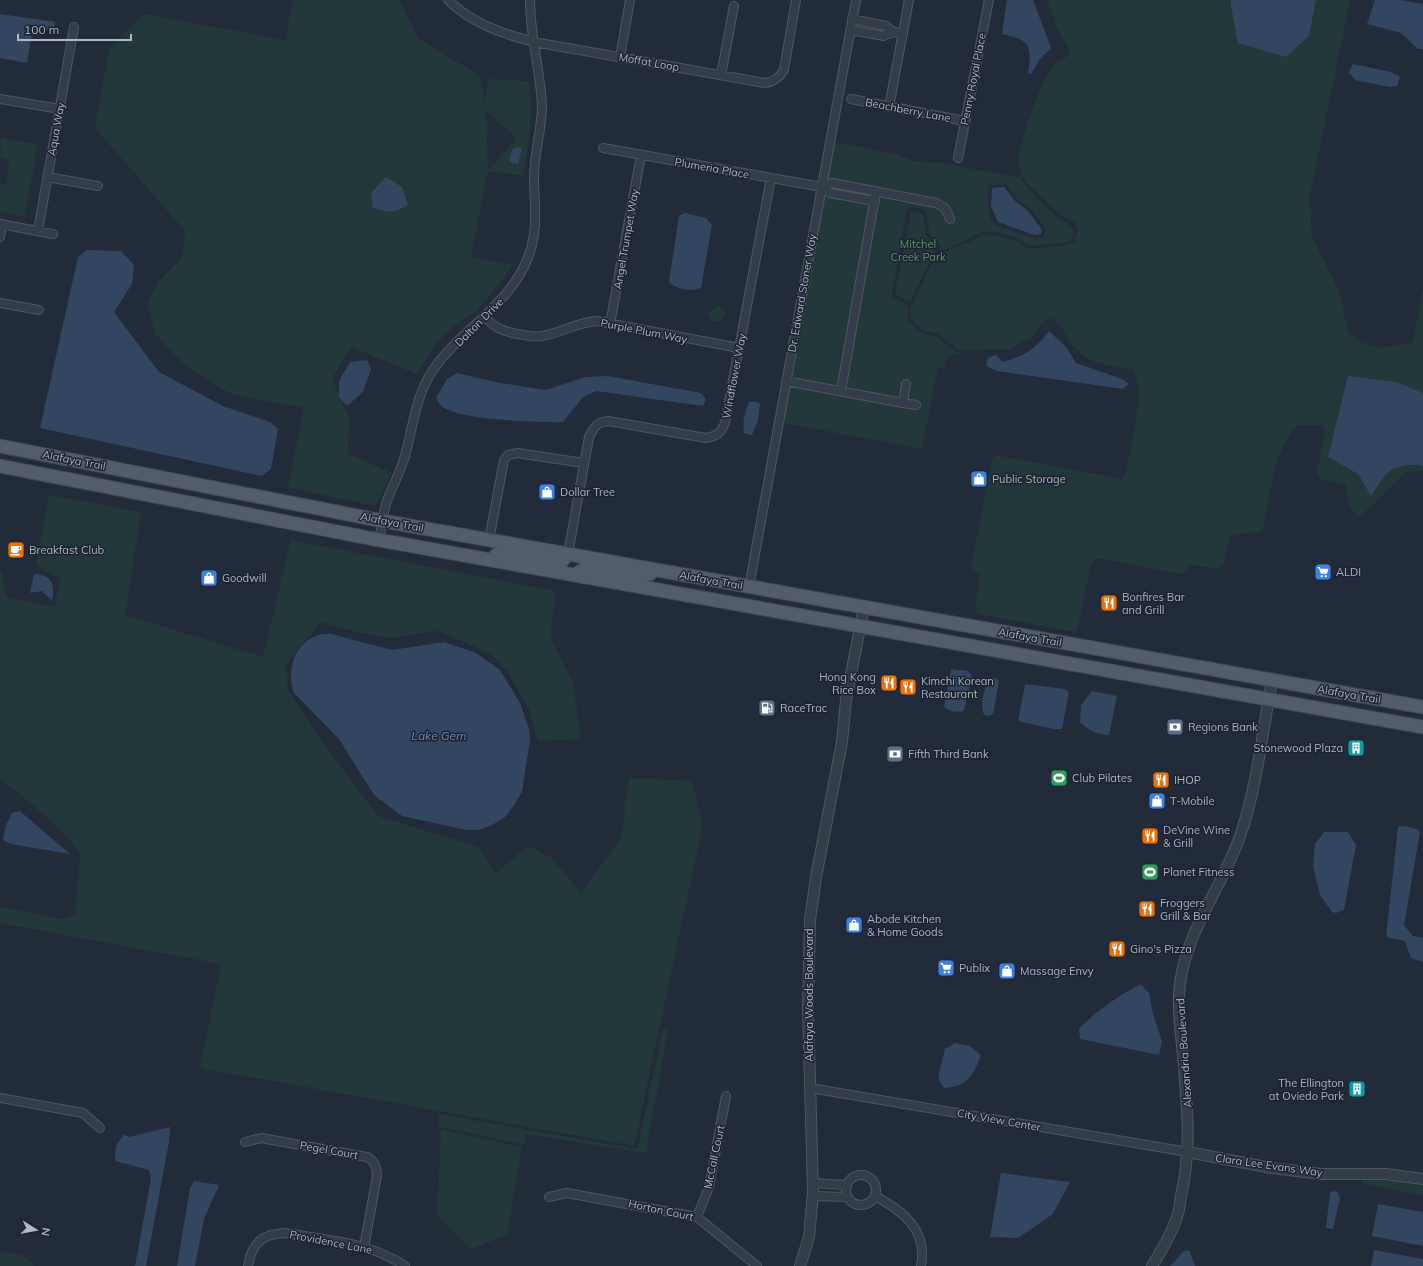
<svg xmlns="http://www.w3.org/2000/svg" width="1423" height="1266" viewBox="0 0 1423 1266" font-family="Mulish,sans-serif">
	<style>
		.green { fill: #23383b; fill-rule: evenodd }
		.water { fill: #334762 }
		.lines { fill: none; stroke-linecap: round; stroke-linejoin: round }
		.minor-casing { stroke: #4f5865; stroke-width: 10 }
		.tertiary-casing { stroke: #4f5865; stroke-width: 12 }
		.primary-casing { stroke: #3e4654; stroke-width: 15 }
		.minor { stroke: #343d4a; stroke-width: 8 }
		.tertiary { stroke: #343d4a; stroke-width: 10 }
		.primary { stroke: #525c6b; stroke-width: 13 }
		.labels { text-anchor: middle; stroke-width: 3; stroke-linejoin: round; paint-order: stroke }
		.street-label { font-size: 11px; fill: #afb8c7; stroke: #1a222f }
		.park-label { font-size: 11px; fill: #659871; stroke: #1a222f }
		.poi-label { font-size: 11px; fill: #afb8c7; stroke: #1a222f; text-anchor: start }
		.water-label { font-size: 12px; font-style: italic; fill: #758eb0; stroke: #1a222f }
	</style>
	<rect width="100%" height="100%" fill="#212b3a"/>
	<path class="green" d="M293 0H400L418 38 480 76 485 101 489 79 529 81 531 111 530 130 523 176 488 171 471 257 513 265 499 284 476 312 456 325 438 341 417 374 351 347 332 379 349 419 348 454 392 473 375 506 288 487 304 408 231 394 184 365 155 334 147 304 158 282 183 256 185 231 95 128 109 49 144 14 286 40ZM486 110 516 139 488 170Z
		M1048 0H1230L1229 3 1309 36 1316 0H1350L1310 196 1312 237 1339 291 1348 332 1360 342 1380 348 1413 342 1423 289V393L1396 382 1328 457 1358 474 1364 485C1382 475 1402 459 1423 466V471L1406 472 1359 518 1349 505 1346 485 1320 479 1317 474 1325 430 1322 425H1298C1271 452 1272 496 1262 531 1251 533 1241 533 1230 537L1224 564 1220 569 1192 565 1181 574 1097 558 1091 564 1078 626 1075 632 978 614 975 609 980 575 971 567 992 459 996 455 1121 479 1126 473C1130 446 1146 393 1133 370 1108 365 1086 364 1070 342 1063 332 1062 325 1051 318L1043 323 1033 336 1012 349 986 350H959L938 334 924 331 911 319 910 309 932 263 940 255 954 248 985 235 999 236 1016 241 1029 249 1062 246 1074 242 1078 231 1074 222 1059 214 1026 183 1018 161 1020 147 1027 124 1044 79 1054 65 1069 55V49L1056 26Z
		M836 131 835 140 837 142 899 155 914 161 943 163 1020 178C1024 187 1047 208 1055 215 1062 222 1070 222 1074 231L1071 240 1061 243 1029 246 1017 238 1001 233 984 232 939 252 941 246 930 234 926 212C922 208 912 206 907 209L891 297 908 305V321L922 333 936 337 958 353 974 354 948 355 944 369 938 368 922 449 783 423 825 194 852 200 855 183 833 179 827 181ZM1006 184 1017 199 1032 210 1046 229 1044 236 1036 239 995 225 991 219 988 206V186L991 185Z
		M1 138 36 144 35 147H37L25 217 0 212V184L6 185 10 160 0 158Z
		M911 211 923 214 926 235 937 247 910 302 895 295Z
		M718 305 726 314 720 321 713 322 707 314Z
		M49 495 141 512 125 615 263 657 291 540 556 591 550 636 573 682 581 739 538 741 529 709 508 673 492 655 463 641 437 631 390 638 356 632 320 622 286 665 287 689 326 747 378 816 479 847 495 873 528 846 552 858 581 893 621 838 629 778 692 781 703 825 634 1146 200 1068 221 964 0 923V907L63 919 75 915 80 854C65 830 23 797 0 779V572L2 573 6 597 55 607 60 579 36 565Z
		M663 1028 668 1030 646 1153 526 1134 525 1145 442 1127 438 1129 439 1114 636 1149 638 1147Z
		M441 1130 522 1147 507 1235 471 1249 437 1215Z
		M1363 1178H1386L1423 1183V1195L1362 1184Z
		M0 1252C13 1253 27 1253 34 1266H0Z"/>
	<path class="water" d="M1007 0H1033L1051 48 1040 59 1031 74 1028 73C1032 46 1031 40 1002 34Z
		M1230 0H1316L1309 36 1286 57 1238 43Z
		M1375 0H1400L1423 4V49H1418L1401 33 1367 24Z
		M0 14 55 22 54 31 33 28 27 63 0 58Z
		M1353 64 1391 72 1400 77 1397 86 1389 87 1355 80 1349 72Z
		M517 147 522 148 518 164 509 162 512 150Z
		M386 177 402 187 408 205C394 213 389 213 373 208L371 193Z
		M1004 187 1015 201 1029 212 1042 230 1041 234 1036 235 1031 234 998 222 991 206 992 188Z
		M685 213 706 218 712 225 701 288C691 292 676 289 669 282L679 216Z
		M87 250 121 251 134 265 132 284 114 312 159 372 223 406 270 422 278 429 271 469 262 476 40 428 78 257Z
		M1049 331 1067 348 1076 363 1122 379 1129 384 1123 389 997 371 986 366 988 358 996 355 1003 362C1025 355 1035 350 1049 331Z
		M367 360 371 369 363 392 347 406 339 397V381L350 362Z
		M457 373 495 382 545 390 586 377 608 376 701 393 706 399 703 406 596 391 583 397 563 422C541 423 460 420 443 407 440 405 438 401 436 398L447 379Z
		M1348 376 1396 382 1423 393V466C1418 464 1413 465 1407 465 1385 468 1383 479 1371 496L1358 474 1328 457Z
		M750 401 760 403 758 420 752 435 744 433C742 424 745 409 750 401Z
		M34 574C53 575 55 585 52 601L42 591 30 593Z
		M324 634H331L392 650 444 642 476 653 500 670 520 703 529 729 530 740 522 792 513 807 504 818 492 825 479 830H467L402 816 374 795 339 739 294 693C285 669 296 638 324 634Z
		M951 669 968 671 972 676 965 707 963 711C958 713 948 711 944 707Z
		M996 678 999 681 993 714 988 716 984 715C980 703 984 690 989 678Z
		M1025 684 1065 689 1069 692 1062 729H1053L1018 721Z
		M1092 691 1117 696 1109 735C1096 734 1089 731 1080 722L1081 705Z
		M20 811 70 854 11 844 3 840 6 825 12 813Z
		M1405 826 1417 829 1420 832 1404 925 1413 936 1423 938V962L1411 958 1405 941 1386 937 1398 827Z
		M1324 832H1348L1356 845 1344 910 1336 913 1332 912 1320 895 1313 866 1315 844Z
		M1141 984 1149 993 1153 1014 1162 1041 1159 1055 1080 1039 1079 1029C1097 1010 1118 996 1141 984Z
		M955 1043 970 1046 981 1055C974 1075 967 1087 944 1088L938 1078 945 1049Z
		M170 1127 169 1142 146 1266H135L151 1179 149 1170 115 1161 116 1146 124 1134 129 1137Z
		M1001 1173 1070 1182 1053 1214 1018 1238 990 1237Z
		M194 1181 219 1185 204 1219 195 1266H177L190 1188Z
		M1337 1191 1340 1198 1333 1229 1326 1228 1330 1192Z
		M1378 1204 1423 1212V1246L1372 1236Z
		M1189 1250 1195 1266H1170L1184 1251Z
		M1374 1250 1423 1259V1266H1371Z"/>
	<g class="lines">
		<g class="minor-casing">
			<path id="minor" d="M448 0C471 23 503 34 534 42L765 83C774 82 779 78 784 70L796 0
				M852 19 886 26 893 32 903 34
				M850 30 884 36 893 32
				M620 57 630 0
				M721 75 734 6
				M0 99 60 109
				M851 99 965 121
				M889 107 909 0
				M603 148 822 187 830 193 875 201
				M958 158 989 0
				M47 177 98 186
				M822 187 832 183 936 203 945 208 950 219
				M0 224 53 234
				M38 231 74 27
				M0 237 2 224
				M0 303 39 310
				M485 317C495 328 503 331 517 334 526 335 534 338 542 336 561 333 577 322 597 321L739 348
				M610 324 641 155
				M786 381 903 403 906 384
				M841 391 876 191
				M903 403 916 405
				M379 540C382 527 383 513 387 501 392 487 400 473 404 459 413 429 415 396 433 370 462 328 511 305 529 255 539 225 534 207 534 177 534 153 542 130 542 105 540 70 530 35 530 0
				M489 540 504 460 508 455 517 453 584 463
				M568 554 589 437C594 427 597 422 608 421L706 438C717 436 721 433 725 423L771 178
				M749 587 856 0
				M810 1088 1188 1152
				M0 1098 83 1113 100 1128
				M245 1142 261 1138 367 1157C375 1161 377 1167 377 1176L364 1247
				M846 1190a15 15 0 1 1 30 0a15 15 0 1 1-30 0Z
				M813 1183 846 1185
				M813 1196 847 1197
				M875 1196C903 1211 928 1230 921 1266
				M549 1197 567 1193 697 1217 757 1266
				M697 1217 709 1187 726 1096
				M248 1266C252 1243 262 1234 285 1233 325 1240 370 1242 405 1266"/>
		</g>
		<g class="tertiary-casing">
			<path id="tertiary" d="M1188 1152 1272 1168 1321 1174H1386L1423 1179
				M800 1266 809 1237 813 1192 808 1007 810 920 816 877 842 742 846 700 864 607
				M1152 1266C1161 1251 1170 1237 1176 1220 1179 1213 1180 1204 1181 1196 1192 1149 1187 1104 1183 1056 1181 1032 1177 1008 1180 983 1187 931 1221 888 1239 839 1257 789 1262 733 1272 681"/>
		</g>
		<g class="primary-casing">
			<path id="primary" d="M0 446 383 521 1423 707
				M0 466 379 540 1423 727
				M496 555H518L556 562 562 561 568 554
				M574 575 585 569 591 568 632 575 650 574"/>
		</g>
		<use href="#minor" class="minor"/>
		<use href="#tertiary" class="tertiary"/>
		<use href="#primary" class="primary"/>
	</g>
	<defs>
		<g id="shop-square" transform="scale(0.9)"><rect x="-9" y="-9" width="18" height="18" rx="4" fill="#3f7fe0" stroke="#1a222f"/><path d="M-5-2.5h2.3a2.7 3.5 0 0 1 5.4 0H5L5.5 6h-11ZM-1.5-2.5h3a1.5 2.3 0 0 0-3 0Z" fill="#fff"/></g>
		<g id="cafe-square" transform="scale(0.9)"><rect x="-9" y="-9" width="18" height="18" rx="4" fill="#e8710a" stroke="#1a222f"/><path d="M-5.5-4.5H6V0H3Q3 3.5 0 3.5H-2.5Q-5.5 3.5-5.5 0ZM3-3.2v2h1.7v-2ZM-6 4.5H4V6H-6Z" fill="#fff"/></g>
		<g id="supermarket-square" transform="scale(0.9)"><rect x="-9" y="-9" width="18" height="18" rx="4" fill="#3f7fe0" stroke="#1a222f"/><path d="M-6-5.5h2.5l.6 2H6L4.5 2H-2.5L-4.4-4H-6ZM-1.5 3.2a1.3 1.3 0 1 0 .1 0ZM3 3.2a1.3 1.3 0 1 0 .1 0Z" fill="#fff"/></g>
		<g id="restaurant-square" transform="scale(0.9)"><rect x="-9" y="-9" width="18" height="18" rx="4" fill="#e8710a" stroke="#1a222f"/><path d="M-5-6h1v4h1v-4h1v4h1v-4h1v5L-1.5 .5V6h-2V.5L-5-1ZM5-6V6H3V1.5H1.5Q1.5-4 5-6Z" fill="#fff"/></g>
		<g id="fuel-square" transform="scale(0.9)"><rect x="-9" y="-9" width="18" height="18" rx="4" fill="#5c6f8a" stroke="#1a222f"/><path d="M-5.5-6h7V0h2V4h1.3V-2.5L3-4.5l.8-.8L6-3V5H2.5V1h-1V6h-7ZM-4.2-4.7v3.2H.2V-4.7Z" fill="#fff"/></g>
		<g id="bank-square" transform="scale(0.9)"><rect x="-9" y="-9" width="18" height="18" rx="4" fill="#5c6f8a" stroke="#1a222f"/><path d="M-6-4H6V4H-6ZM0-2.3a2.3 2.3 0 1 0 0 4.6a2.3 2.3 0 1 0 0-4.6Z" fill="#fff"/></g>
		<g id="building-square" transform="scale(0.9)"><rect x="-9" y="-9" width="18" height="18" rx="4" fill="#0f9aa8" stroke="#1a222f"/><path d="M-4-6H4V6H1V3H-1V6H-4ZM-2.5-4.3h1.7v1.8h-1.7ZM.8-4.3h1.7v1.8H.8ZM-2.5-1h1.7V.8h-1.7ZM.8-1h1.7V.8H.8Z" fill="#fff"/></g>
		<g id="stadium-square" transform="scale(0.9)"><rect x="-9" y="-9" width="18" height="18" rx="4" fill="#2e9e5b" stroke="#1a222f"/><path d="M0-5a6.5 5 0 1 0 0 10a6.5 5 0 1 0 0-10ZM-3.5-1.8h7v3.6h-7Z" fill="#fff"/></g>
	</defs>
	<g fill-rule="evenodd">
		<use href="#shop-square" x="979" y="479"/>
		<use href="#shop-square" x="547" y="492"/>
		<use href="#cafe-square" x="16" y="550"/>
		<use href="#supermarket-square" x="1323" y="572"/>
		<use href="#shop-square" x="209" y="578"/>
		<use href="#restaurant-square" x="1109" y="603"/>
		<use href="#restaurant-square" x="889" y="683"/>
		<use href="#restaurant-square" x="908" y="687"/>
		<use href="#fuel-square" x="767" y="708"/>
		<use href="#bank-square" x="1175" y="727"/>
		<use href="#building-square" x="1356" y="748"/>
		<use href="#bank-square" x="895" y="754"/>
		<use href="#stadium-square" x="1059" y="778"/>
		<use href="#restaurant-square" x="1161" y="780"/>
		<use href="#shop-square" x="1157" y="801"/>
		<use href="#restaurant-square" x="1150" y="836"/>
		<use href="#stadium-square" x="1150" y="872"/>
		<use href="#restaurant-square" x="1147" y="909"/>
		<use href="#shop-square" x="854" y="925"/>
		<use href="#restaurant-square" x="1117" y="949"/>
		<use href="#supermarket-square" x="946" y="968"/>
		<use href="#shop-square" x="1007" y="971"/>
		<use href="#building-square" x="1357" y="1089"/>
	</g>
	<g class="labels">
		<g class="street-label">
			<text transform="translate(649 62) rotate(10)" y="4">Moffat Loop</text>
			<text transform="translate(973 79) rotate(-79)" y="4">Penny Royal Place</text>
			<text transform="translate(908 110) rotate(11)" y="4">Beachberry Lane</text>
			<text transform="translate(56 129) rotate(-80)" y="4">Aqua Way</text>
			<text transform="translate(712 168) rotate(10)" y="4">Plumeria Place</text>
			<text transform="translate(626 239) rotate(-80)" y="4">Angel Trumpet Way</text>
			<text transform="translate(802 293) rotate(-80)" y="4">Dr. Edward Stoner Way</text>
			<text transform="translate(479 322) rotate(-45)" y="4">Dalton Drive</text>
			<text transform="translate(644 331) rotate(11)" y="4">Purple Plum Way</text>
			<text transform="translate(734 376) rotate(-79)" y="4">Windflower Way</text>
			<text transform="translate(74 460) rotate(11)" y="4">Alafaya Trail</text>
			<text transform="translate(392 522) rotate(11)" y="4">Alafaya Trail</text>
			<text transform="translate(711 580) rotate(10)" y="4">Alafaya Trail</text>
			<text transform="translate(1030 637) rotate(10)" y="4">Alafaya Trail</text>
			<text transform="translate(1349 694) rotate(10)" y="4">Alafaya Trail</text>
			<text transform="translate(809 995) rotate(-90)" y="4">Alafaya Woods Boulevard</text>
			<text transform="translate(1184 1053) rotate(-94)" y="4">Alexandria Boulevard</text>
			<text transform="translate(999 1120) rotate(10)" y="4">City View Center</text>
			<text transform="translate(329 1150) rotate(10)" y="4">Pegel Court</text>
			<text transform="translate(714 1157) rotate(-78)" y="4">McCall Court</text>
			<text transform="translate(1269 1165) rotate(8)" y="4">Clara Lee Evans Way</text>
			<text transform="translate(661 1210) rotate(12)" y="4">Horton Court</text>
			<text transform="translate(331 1242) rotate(11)" y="4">Providence Lane</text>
		</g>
		<g class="park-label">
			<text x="918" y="248">Mitchel<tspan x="918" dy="13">Creek Park</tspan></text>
		</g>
		<g class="poi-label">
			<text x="992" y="483">Public Storage</text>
			<text x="560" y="496">Dollar Tree</text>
			<text x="29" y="554">Breakfast Club</text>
			<text x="1336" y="576">ALDI</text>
			<text x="222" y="582">Goodwill</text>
			<text x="1122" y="601">Bonfires Bar<tspan x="1122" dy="13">and Grill</tspan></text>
			<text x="876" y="681" text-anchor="end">Hong Kong<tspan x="876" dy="13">Rice Box</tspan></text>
			<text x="921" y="685">Kimchi Korean<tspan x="921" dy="13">Restaurant</tspan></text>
			<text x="780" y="712">RaceTrac</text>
			<text x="1188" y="731">Regions Bank</text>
			<text x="1343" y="752" text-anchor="end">Stonewood Plaza</text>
			<text x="908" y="758">Fifth Third Bank</text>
			<text x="1072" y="782">Club Pilates</text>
			<text x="1174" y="784">IHOP</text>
			<text x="1170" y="805">T-Mobile</text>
			<text x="1163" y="834">DeVine Wine<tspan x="1163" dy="13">&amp; Grill</tspan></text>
			<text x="1163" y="876">Planet Fitness</text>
			<text x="1160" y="907">Froggers<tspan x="1160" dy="13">Grill &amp; Bar</tspan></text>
			<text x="867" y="923">Abode Kitchen<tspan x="867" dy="13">&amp; Home Goods</tspan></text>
			<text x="1130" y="953">Gino's Pizza</text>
			<text x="959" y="972">Publix</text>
			<text x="1020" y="975">Massage Envy</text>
			<text x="1344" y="1087" text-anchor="end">The Ellington<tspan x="1344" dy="13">at Oviedo Park</tspan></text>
		</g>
		<g class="water-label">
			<text x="439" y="740">Lake Gem</text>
		</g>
	</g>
	<g transform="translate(36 1230) rotate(101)" stroke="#1a222f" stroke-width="3" paint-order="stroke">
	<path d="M0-3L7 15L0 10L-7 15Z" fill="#afb8c7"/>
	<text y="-6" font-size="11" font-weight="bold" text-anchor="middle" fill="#afb8c7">N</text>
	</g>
	<path d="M18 34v6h113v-6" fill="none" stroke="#afb8c7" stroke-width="2"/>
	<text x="24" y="34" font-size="12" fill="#afb8c7" stroke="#1a222f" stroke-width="3" paint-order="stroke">100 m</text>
</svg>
